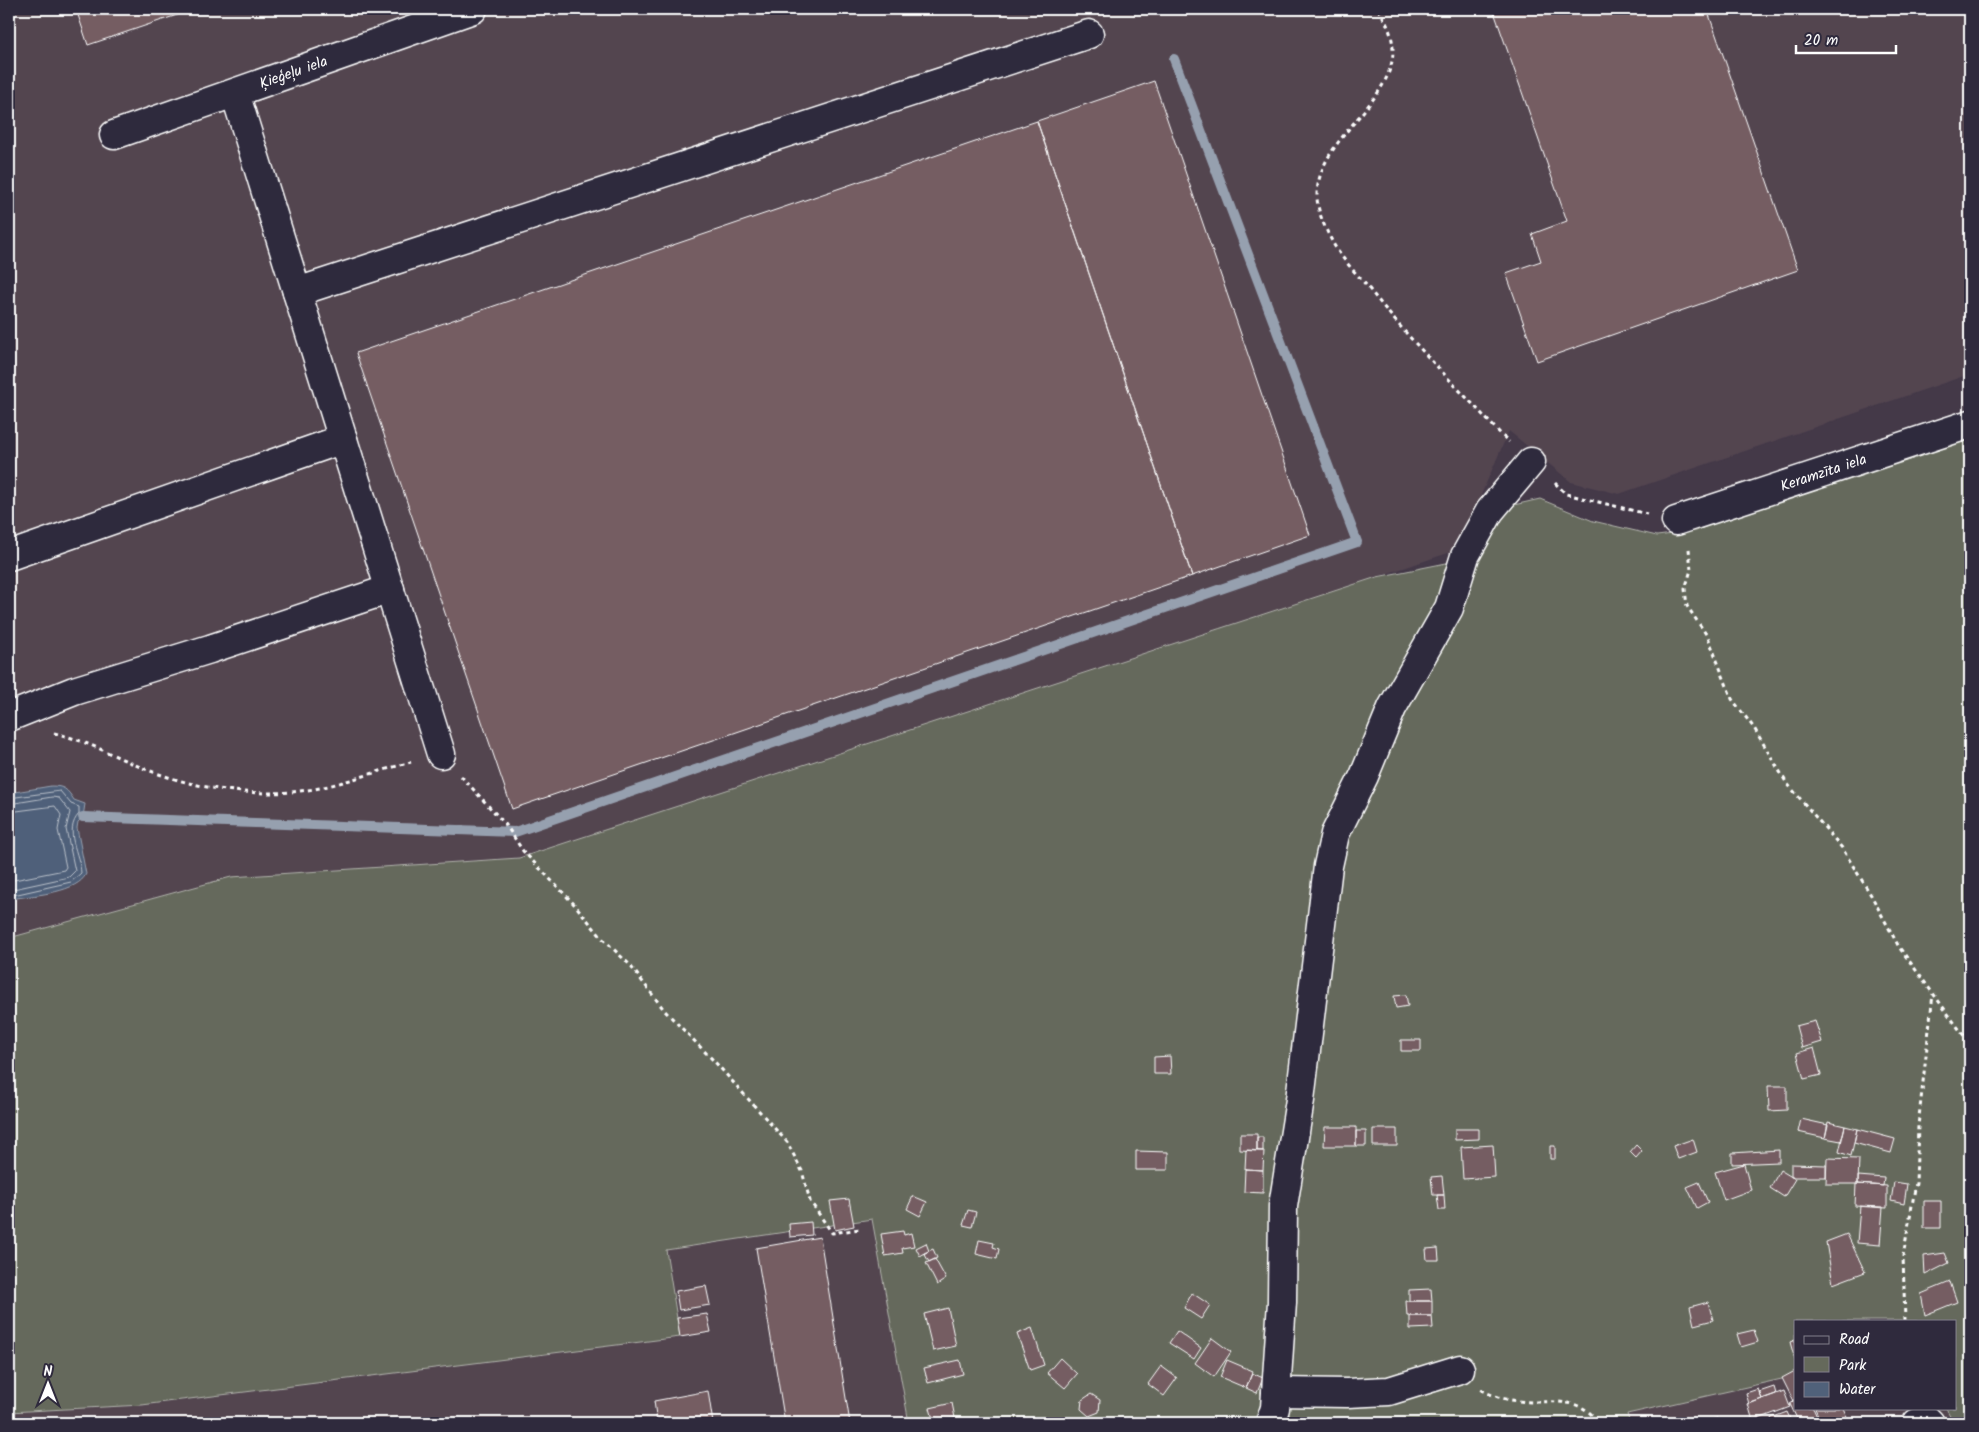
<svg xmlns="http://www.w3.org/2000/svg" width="1979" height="1432" viewBox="0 0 1979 1432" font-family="Kalam,sans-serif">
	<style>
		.built { fill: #524450 }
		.green { fill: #65695b; stroke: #b2b4ad }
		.water { fill: #50617a; stroke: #96a0af }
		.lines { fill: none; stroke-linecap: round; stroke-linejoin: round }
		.shore { stroke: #b9c0ca; stroke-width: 1 }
		.stream { stroke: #96a0af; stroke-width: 10 }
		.building { fill: #745d62; stroke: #fff }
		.minor-casing { stroke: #fff; stroke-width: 31 }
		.path { stroke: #fff; stroke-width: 3; stroke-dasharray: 4 4; stroke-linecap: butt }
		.minor { stroke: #2f2a3d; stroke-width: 28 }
		.labels { text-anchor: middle; stroke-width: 4; stroke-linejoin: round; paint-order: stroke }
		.street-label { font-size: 15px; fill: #fff; stroke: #2f2a3d }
	</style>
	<rect width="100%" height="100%" fill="#443948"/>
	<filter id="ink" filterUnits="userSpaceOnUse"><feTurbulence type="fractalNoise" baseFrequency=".02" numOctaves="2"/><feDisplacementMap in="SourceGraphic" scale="10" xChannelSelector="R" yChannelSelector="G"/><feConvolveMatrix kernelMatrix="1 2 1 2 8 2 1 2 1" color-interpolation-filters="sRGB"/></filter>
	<g filter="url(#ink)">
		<path class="built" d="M9 9H1970V374L1619 494 1571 482 1509 431 1457 550 1377 577 519 858 231 877 9 938Z
			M872 1219 909 1423H9V1412L142 1405 680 1337 666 1250Z
			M1795 1376V1408H1946L1954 1423H1630L1627 1414Z"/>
		<path class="green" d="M1970 431V1423H1954L1946 1408H1931H1955V1321H1795V1376L1627 1414 1630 1423H909L872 1219 666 1250 680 1337 142 1405 9 1412V938L231 877 519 858 1377 577 1471 558 1500 513 1514 505 1540 499 1593 521 1657 536 1696 531 1764 500Z"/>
		<path class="water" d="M51 786C64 786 67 789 74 800L85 804 83 817 78 822 77 828 86 874C78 892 36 895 17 898L9 902V793Z"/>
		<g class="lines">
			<path class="shore" d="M9 798 60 791 71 804 79 807V814C63 831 80 854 81 873L71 882 9 896
				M9 804 52 797 59 798 70 812 66 829 75 871 69 877 9 890
				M9 812 55 806 61 815 58 830 66 867 64 870 9 881"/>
			<path class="stream" d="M83 817 515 832 1357 542 1174 59"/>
		</g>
		<path class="building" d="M76 9H195L88 45Z
			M1493 9H1707L1798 270 1537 361 1506 273 1541 261 1532 234 1567 221Z
			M1154 81 1310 535 1192 576 1037 121Z
			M1037 121 1192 576 512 809 356 353Z
			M1406 995 1408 1006 1396 1008 1394 996Z
			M1815 1021 1822 1042 1802 1048 1796 1026Z
			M1401 1040H1421V1051H1401Z
			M1814 1048 1821 1075 1804 1079 1797 1053Z
			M1170 1056 1171 1074H1154V1057Z
			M1768 1086H1787V1110L1769 1111Z
			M1801 1119 1828 1125 1825 1138 1798 1132Z
			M1828 1122 1845 1126 1841 1141 1825 1138Z
			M1845 1126 1857 1129 1851 1156 1839 1152Z
			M1325 1127H1356V1146H1324Z
			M1373 1129H1397V1146H1373Z
			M1455 1129H1479V1139L1455 1140Z
			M1857 1129 1895 1139 1891 1153 1854 1143Z
			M1356 1131H1366V1146H1356Z
			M1240 1134H1257V1151L1240 1150Z
			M1257 1137H1263V1151H1257Z
			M1693 1139 1697 1152 1678 1159 1673 1146Z
			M1493 1145 1495 1177 1463 1179 1461 1147Z
			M1636 1145 1642 1151 1636 1158 1630 1152Z
			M1550 1146H1555V1159H1550Z
			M1246 1150 1264 1151 1263 1170 1245 1169Z
			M1779 1150V1162L1732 1164V1153Z
			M1136 1151 1168 1152V1170H1136Z
			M1827 1158 1859 1159 1858 1184H1826Z
			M1744 1164 1751 1190 1724 1200 1715 1172Z
			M1791 1164 1826 1165V1177H1791Z
			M1245 1169 1263 1170V1193L1244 1192Z
			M1780 1170 1795 1179 1784 1197 1770 1188Z
			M1442 1176 1444 1195H1433L1431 1177Z
			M1858 1176 1884 1178 1883 1186 1858 1184Z
			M1699 1182 1708 1202 1697 1208 1687 1187Z
			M1894 1182 1907 1184 1904 1204 1891 1201Z
			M1856 1184 1887 1186V1208L1855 1206Z
			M1437 1195H1444L1445 1210H1439Z
			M913 1196 927 1202 920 1216 907 1209Z
			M849 1199 854 1226 835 1230 830 1201Z
			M1924 1201H1941V1228H1924Z
			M1860 1206 1883 1207 1880 1245 1857 1243Z
			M968 1210 976 1212 972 1227 963 1225Z
			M811 1222 812 1235 790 1237 789 1224Z
			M903 1231 904 1235 911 1233 914 1246 902 1248 903 1253 885 1256 881 1234Z
			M1847 1234 1865 1272 1833 1284 1826 1242Z
			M820 1237 850 1423H785L756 1248Z
			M979 1240 994 1243 993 1247 999 1249 997 1259 976 1254Z
			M926 1243 929 1251 920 1256 916 1248Z
			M1438 1248 1439 1260H1427L1426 1249Z
			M933 1249 937 1258 929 1262 924 1253Z
			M1945 1253 1949 1263 1925 1275 1924 1256Z
			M935 1259 946 1279 937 1285 926 1263Z
			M1950 1282 1957 1302 1925 1315 1921 1294Z
			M706 1286 710 1305 679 1310 676 1291Z
			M1431 1289 1432 1301H1409V1290Z
			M1192 1293 1210 1305 1201 1319 1184 1308Z
			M1406 1301H1432V1316H1407Z
			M1708 1302 1713 1320 1694 1325 1690 1307Z
			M948 1308 956 1346 933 1351 924 1314Z
			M707 1314 711 1332 680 1337 677 1318Z
			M1410 1316H1432L1433 1328 1410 1329Z
			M1032 1328 1044 1365 1030 1370 1017 1334Z
			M1754 1330 1758 1342 1741 1347 1737 1334Z
			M1177 1331 1201 1348 1194 1359 1169 1343Z
			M1212 1338 1231 1352 1214 1377 1195 1363Z
			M1795 1340V1360L1790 1342Z
			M1060 1358 1077 1374 1065 1388 1047 1373Z
			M960 1360 963 1374 928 1383 924 1368Z
			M1227 1360 1253 1371 1246 1388 1220 1377Z
			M1161 1366 1177 1378 1164 1396 1148 1384Z
			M1795 1371V1401L1794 1402 1782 1378Z
			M1252 1373 1263 1378 1257 1393 1246 1388Z
			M1774 1387 1776 1394 1762 1399 1759 1392Z
			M1758 1389 1762 1399 1749 1404 1746 1393Z
			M708 1391 713 1423H657L654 1401Z
			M1784 1391 1790 1407 1753 1421 1748 1404Z
			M1091 1394 1100 1400 1099 1412 1089 1416 1081 1409 1082 1400Z
			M1795 1401V1408H1813L1820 1423H1799L1790 1404Z
			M952 1403 955 1418 934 1423 930 1408Z
			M1815 1408H1843L1847 1417 1831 1423H1821Z
			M1787 1412 1792 1423H1773L1771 1418Z
			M1717 1418 1719 1423H1705V1422Z"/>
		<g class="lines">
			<g class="minor-casing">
				<g id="minor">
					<path d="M235 93 441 754"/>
					<path id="s1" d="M114 135 473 9"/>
					<path d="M297 292 1089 34"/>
					<path id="s2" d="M1676 521 1970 424"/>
					<path d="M9 556 343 439"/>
					<path d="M9 717 74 691 210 649 390 589"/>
					<path d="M1276 1392 1347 1393 1389 1391 1460 1369"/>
					<path d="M1270 1423 1275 1408 1282 1302 1283 1206 1300 1100 1328 866 1335 834 1364 776 1392 708 1449 608 1465 556 1490 511 1531 462"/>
					<path d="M1917 1423 1926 1419 1930 1423"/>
				</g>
			</g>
			<path class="path" d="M1378 9C1434 89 1315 125 1317 198 1318 213 1325 228 1332 241 1340 257 1355 272 1367 286 1396 324 1429 358 1462 393 1478 409 1493 427 1509 442
				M1555 483 1566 494 1647 514
				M1689 549 1691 570 1685 589 1687 606 1708 637 1732 699 1754 728 1786 782 1842 848 1871 895 1899 947 1970 1044
				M54 733C93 742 123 762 159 774 211 792 270 799 324 787 353 780 382 770 411 762
				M461 776 506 825 523 851 575 905 603 939 629 964 665 1011 714 1061 787 1142 802 1171 810 1201 832 1233 860 1229
				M1905 1321 1903 1256 1916 1183 1918 1126 1933 994
				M1481 1390C1493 1396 1506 1400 1519 1401 1546 1405 1580 1393 1598 1423"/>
			<use href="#minor" class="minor"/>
		</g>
	</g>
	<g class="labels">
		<g class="street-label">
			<text dy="5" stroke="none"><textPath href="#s1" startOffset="190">Ķieģeļu iela</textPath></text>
			<text dy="5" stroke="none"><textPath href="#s2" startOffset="155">Keramzīta iela</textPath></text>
		</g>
	</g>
	<rect width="1979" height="1432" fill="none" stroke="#2f2a3d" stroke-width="30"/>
	<rect x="15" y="15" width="1949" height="1402" fill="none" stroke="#fff" stroke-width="2" filter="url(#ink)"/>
	<rect x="1794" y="1320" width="162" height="90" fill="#2f2a3d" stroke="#827f8b"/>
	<rect x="1804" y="1336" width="25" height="8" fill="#2f2a3d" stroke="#827f8b"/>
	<text x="1839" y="1344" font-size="15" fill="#ffffff">Road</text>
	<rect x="1804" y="1357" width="25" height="15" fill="#65695b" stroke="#827f8b"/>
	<text x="1839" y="1370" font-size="15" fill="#ffffff">Park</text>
	<rect x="1804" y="1382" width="25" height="15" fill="#50617a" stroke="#827f8b"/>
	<text x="1839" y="1394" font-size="15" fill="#ffffff">Water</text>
	<g transform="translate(48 1384)" stroke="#2f2a3d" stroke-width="4" paint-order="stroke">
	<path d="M0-4L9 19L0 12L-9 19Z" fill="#ffffff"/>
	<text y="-8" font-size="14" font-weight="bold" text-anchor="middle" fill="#ffffff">N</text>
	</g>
	<path d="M1796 45v8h100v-8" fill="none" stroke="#ffffff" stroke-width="2.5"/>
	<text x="1804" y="45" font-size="15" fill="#ffffff" stroke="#2f2a3d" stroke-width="4" paint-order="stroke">20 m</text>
</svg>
